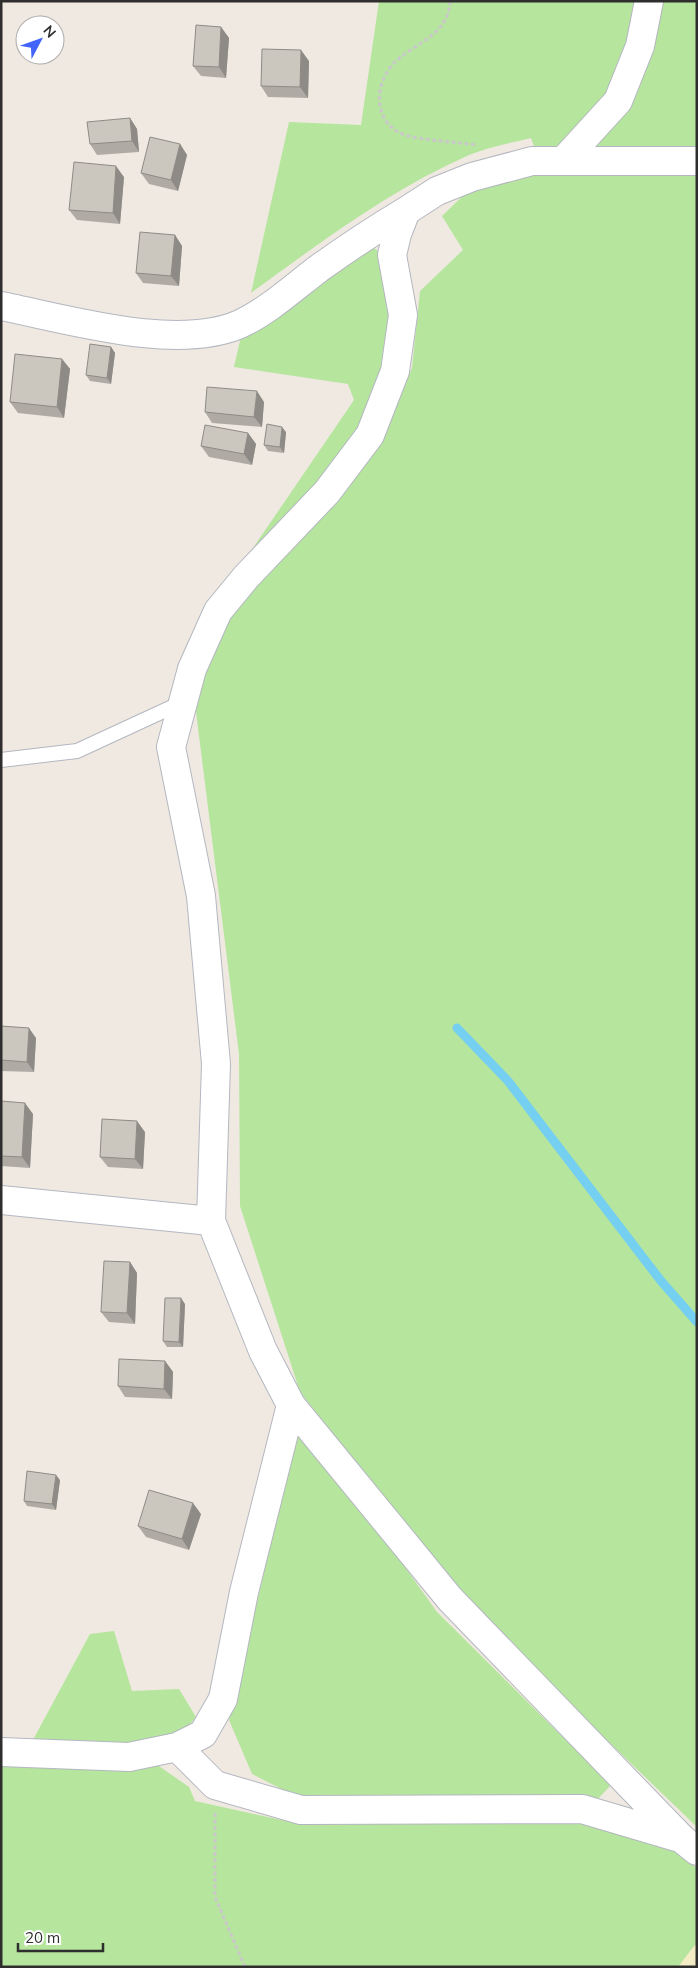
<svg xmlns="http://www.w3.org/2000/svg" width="698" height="1968" viewBox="0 0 698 1968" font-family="Mulish,sans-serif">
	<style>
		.green { fill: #b6e59e }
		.sand { fill: #f3ecc5 }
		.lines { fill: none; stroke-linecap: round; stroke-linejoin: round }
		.stream { stroke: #75cff0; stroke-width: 9 }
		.lane-casing { stroke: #b4b7c1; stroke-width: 16 }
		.street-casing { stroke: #b4b7c1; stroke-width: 30 }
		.path { stroke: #c9c9c9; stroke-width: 3; stroke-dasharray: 4 2.5; stroke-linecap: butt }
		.lane { stroke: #fff; stroke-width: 14 }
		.street { stroke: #fff; stroke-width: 28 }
		.wall { fill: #afaba4 }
		.shaded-wall { fill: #8e8b86 }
		.building { fill: #cbc7bf; stroke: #8e8b86 }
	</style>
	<rect width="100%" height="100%" fill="#efe9e1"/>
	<path class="green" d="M379 1H697V1827L481 1619 300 1392 240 1206 239 1054 194 696 223 617 378 439 412 368 420 291 463 250 442 216 473 186 542 169 531 138C511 143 488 147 469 155 390 190 321 242 251 293L289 122 361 125Z
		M368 245 377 250 383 258 392 326 385 373 363 432 221 595 354 400 348 384 234 367 242 332Z
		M297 1427 370 1518 437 1612 611 1785 595 1802 309 1803 252 1774 229 1720 263 1577 281 1480Z
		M114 1631 132 1691 179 1689 196 1717 156 1764 189 1787 195 1801 304 1825 578 1820 671 1849 697 1868V1944L678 1967H1V1765L20 1764 90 1634Z"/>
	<path class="sand" d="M697 1944V1967H678L694 1946Z"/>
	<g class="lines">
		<path class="stream" d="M457 1028 508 1081 661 1281 697 1322"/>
		<g class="lane-casing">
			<path id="lane" d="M1 760 77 751 183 702"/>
		</g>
		<g class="street-casing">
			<path id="street" d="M565 159 618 101 640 46 649 1
				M697 161H532L472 177 437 191 406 211 397 234 392 255 403 315 395 371 370 435 327 492 246 577 218 611 192 669 171 747 201 896 216 1064 211 1221 263 1351 291 1405 450 1599 682 1839 697 1851
				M1 306C67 319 177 352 240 324 268 311 293 288 318 269 347 248 376 229 406 211
				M1 1200 211 1221
				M177 1747 215 1785 301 1810 582 1809 680 1838
				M1 1752 129 1757 177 1747 203 1734 223 1699 244 1592 291 1405"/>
		</g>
		<path class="path" d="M450 1C449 36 413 43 393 64 374 85 374 120 400 133 413 140 459 142 476 145
			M215 1813V1897L245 1967"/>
		<use href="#lane" class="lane"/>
		<use href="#street" class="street"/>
	</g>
	<path class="wall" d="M221 27 229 38 226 78 201 76 193 66Z
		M309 61 308 98 268 97 261 86Z
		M130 118 137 129 139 152 97 155 90 144Z
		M180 144 187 155 178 191 149 184 141 173Z
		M124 177 120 224 77 220 69 210Z
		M175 235 182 246 179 286 143 283 136 273Z
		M111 347 115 353 111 384 90 381 86 375Z
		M62 359 70 369 64 418 18 413 10 402Z
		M264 402 262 427 212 423 205 412Z
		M286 432 284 453 268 451 264 445Z
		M248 433 256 444 252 465 209 457 201 446Z
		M1 1026 36 1038 34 1072 1 1071Z
		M1 1101 33 1114 30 1168 1 1166Z
		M145 1132 143 1169 108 1167 100 1157Z
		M130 1262 137 1273 135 1324 109 1322 101 1312Z
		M185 1304 183 1347H167L163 1341Z
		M165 1361 173 1372 172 1399 125 1397 118 1386Z
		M60 1480 56 1510 27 1506 24 1501Z
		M201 1514 189 1550 146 1537 138 1526Z"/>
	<path class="shaded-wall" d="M221 27 229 38 226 78 219 67Z
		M301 50 309 61 308 98 300 87Z
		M130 118 137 129 139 152 132 141Z
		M180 144 187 155 178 191 171 180Z
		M116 166 124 177 120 224 113 213Z
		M175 235 182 246 179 286 171 276Z
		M111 347 115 353 111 384 107 378Z
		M62 359 70 369 64 418 57 407Z
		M257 391 264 402 262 427 254 417Z
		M282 427 286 432 284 453 280 447Z
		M248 433 256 444 252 465 244 454Z
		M29 1028 36 1038 34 1072 27 1062Z
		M25 1103 33 1114 30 1168 22 1157Z
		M137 1121 145 1132 143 1169 135 1159Z
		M130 1262 137 1273 135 1324 127 1313Z
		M181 1298 185 1304 183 1347 179 1342Z
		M165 1361 173 1372 172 1399 164 1389Z
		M56 1475 60 1480 56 1510 52 1504Z
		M193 1503 201 1514 189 1550 182 1539Z"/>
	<path class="building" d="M196 25 221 27 219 67 193 66Z
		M262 49 301 50 300 87 261 86Z
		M130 118 132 141 90 144 87 122Z
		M150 137 180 144 171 180 141 173Z
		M74 162 116 166 113 213 69 210Z
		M140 232 175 235 171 276 136 273Z
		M90 344 111 347 107 378 86 375Z
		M15 354 62 359 57 407 10 402Z
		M207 387 257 391 254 417 205 412Z
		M267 424 282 427 280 447 264 445Z
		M205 425 248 433 244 454 201 446Z
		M1 1026 29 1028 27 1062 1 1060Z
		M1 1101 25 1103 22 1157 1 1156Z
		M102 1119 137 1121 135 1159 100 1157Z
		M104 1261 130 1262 127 1313 101 1312Z
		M165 1298H181L179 1342 163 1341Z
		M119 1359 165 1361 164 1389 118 1386Z
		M27 1471 56 1475 52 1504 24 1501Z
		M149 1490 193 1503 182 1539 138 1526Z"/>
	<rect width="698" height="1968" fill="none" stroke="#2e2e2e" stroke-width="5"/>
	<g transform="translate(40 40) rotate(49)"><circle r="24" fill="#ffffff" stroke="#ababab"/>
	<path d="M0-4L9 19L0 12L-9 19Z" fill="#4264fb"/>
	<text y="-8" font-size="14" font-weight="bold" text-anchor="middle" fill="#2e2e2e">N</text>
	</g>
	<path d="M18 1943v8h85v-8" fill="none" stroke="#2e2e2e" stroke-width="2.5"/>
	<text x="25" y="1943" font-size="15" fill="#2e2e2e" stroke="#ffffff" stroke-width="4" paint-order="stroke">20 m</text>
</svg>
